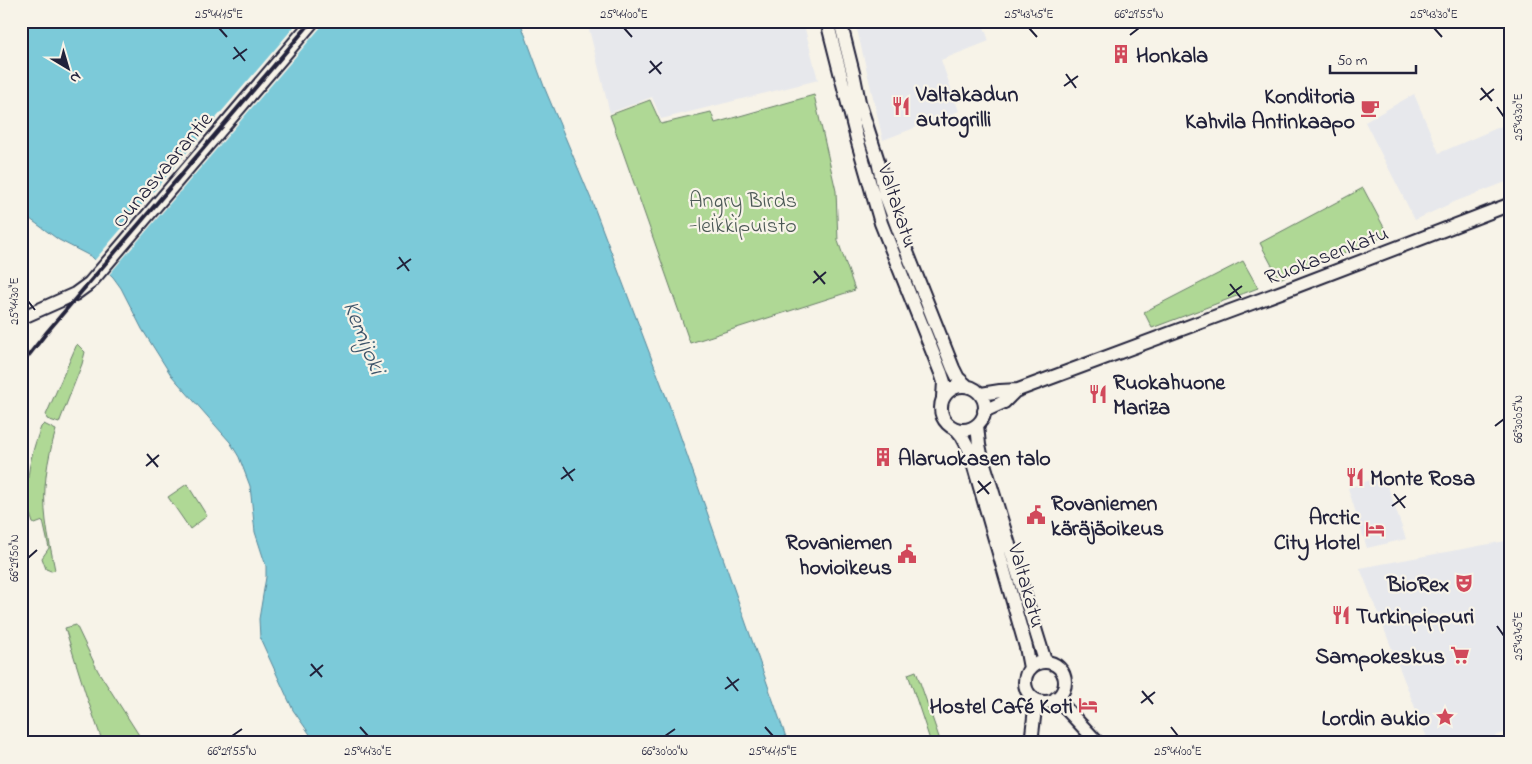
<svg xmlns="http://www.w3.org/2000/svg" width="1532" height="764" viewBox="0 0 1532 764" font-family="'Indie Flower',sans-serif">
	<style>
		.built { fill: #e7e8ec }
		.green { fill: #afd895; stroke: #687d68 }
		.water { fill: #7bcad9; stroke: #57879a }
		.pier { fill: #f7f3e8 }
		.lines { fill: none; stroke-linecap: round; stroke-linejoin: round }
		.minor-casing { stroke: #22223b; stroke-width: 16 }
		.minor { stroke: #f7f3e8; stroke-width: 12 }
		.rail { stroke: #22223b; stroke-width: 4 }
		.ticks { fill: none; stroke: #22223b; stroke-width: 2 }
		.labels { text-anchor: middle; stroke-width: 4.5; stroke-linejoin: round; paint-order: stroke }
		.poi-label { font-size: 22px; font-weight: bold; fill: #22223b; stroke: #f7f3e8; text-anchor: start }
		.street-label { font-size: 22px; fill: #22223b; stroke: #f7f3e8 }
		.park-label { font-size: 22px; fill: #4c5956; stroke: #f7f3e8 }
		.water-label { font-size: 24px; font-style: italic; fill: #3d546a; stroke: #f7f3e8 }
		.neatline { fill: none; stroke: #22223b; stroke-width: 2 }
		.ticks-label { font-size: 12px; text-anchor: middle; fill: #22223b }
	</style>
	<rect width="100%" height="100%" fill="#f7f3e8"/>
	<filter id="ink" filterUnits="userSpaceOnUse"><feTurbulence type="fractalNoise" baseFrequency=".02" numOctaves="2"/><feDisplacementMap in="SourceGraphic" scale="10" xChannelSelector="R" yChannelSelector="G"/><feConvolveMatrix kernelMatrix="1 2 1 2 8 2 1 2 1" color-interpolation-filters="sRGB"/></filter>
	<g filter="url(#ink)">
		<path class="built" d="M587 21H803L818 80 661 119 652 97 610 113Z
			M855 21H982L989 41 941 60 959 111 883 140Z
			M1414 94 1439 153 1511 122V180L1454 202 1415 220 1365 122Z
			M1384 475 1406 539 1367 548 1348 488Z
			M1511 540V730L1479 743H1429L1360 568Z"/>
		<path class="green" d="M814 95 836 191 838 241 855 290 690 343 610 115 650 100 661 124 711 112 715 123Z
			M1363 188 1388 235 1279 279 1260 243Z
			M1243 261 1258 288 1152 328 1144 312Z
			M77 344 85 352 82 364 59 423 47 419 46 415Z
			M44 424 56 430C47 460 42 490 46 521 48 538 52 554 55 570L51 571 46 569 42 558 49 548 43 521 35 524 33 523C21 492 30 456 41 427Z
			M187 484 207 516 190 529 168 497Z
			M76 625 98 671 144 743H103L86 695 65 628Z
			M916 671 941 743H931L908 674Z"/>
		<path class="water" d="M21 21H520L545 89 591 199 673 415 788 743H316L293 710 260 638 259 619 266 577V566L255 532 250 486 239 457 230 442 171 375 142 329 121 288 113 277 92 257 59 240 30 219 21 217Z"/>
		<path class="pier" d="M299 21H326L108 276 93 262Z"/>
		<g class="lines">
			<g class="minor-casing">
				<path id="minor" d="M827 21 857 139 881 223 941 373 944 382 943 397
					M840 21 854 77 859 102 878 161 885 194 903 242 953 368 958 378 967 386
					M21 318 75 294 90 283 313 21
					M941 408a22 22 0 1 1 44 0a22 22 0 1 1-44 0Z
					M981 394 1000 391 1018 390 1284 291 1511 204
					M984 411 1004 402 1015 391
					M977 425 979 445 981 454 1045 661
					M957 430 962 436 969 449 1026 647 1030 668
					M1025 682a20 20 0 1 1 40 0a20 20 0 1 1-40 0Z
					M1056 698 1098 743
					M1031 743 1036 700"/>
			</g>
			<use href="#minor" class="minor"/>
			<path class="rail" d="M21 365 47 332 312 21"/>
		</g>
	</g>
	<path class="ticks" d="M219 28 227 37M624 28 632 37M1029 28 1037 37M1434 28 1442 37M1130 35 1139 28M234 47 245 61M233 59 247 49M650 61 661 74M649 73 662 62M1066 74 1076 88M1064 86 1078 76M1481 88 1492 101M1480 100 1494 89M1497 107 1504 117M399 257 409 271M397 269 411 259M814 271 825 284M813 283 826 272M1230 284 1241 298M1228 296 1242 286M28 301 35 310M1495 426 1504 419M147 454 158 467M146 466 159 455M563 467 573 481M561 479 575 469M978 481 989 494M977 493 991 482M1394 494 1405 508M1392 506 1406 496M28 558 37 550M1497 626 1504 636M311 664 322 677M310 676 323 665M727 677 738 691M725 689 739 679M1142 691 1153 704M1141 703 1155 692M360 727 368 736M765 727 773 736M1171 727 1178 736M232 736 242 729M665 736 675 729"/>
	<defs>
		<g id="building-bare" transform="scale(1.5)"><path d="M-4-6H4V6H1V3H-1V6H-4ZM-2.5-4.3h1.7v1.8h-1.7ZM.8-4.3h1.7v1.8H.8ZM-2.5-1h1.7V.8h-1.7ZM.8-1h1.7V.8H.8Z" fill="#d1495b" stroke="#f7f3e8" stroke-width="2.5" paint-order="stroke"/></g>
		<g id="restaurant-bare" transform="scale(1.5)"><path d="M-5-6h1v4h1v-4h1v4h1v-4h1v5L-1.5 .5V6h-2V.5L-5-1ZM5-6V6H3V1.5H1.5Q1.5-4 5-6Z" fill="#d1495b" stroke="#f7f3e8" stroke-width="2.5" paint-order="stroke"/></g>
		<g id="cafe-bare" transform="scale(1.5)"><path d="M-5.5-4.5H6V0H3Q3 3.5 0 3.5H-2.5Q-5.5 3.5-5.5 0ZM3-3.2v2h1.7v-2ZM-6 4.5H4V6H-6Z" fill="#d1495b" stroke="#f7f3e8" stroke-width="2.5" paint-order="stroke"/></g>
		<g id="civic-bare" transform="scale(1.5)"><path d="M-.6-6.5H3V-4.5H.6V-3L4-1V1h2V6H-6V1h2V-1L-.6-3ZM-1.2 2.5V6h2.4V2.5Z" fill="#d1495b" stroke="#f7f3e8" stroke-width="2.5" paint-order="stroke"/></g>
		<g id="hotel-bare" transform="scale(1.5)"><path d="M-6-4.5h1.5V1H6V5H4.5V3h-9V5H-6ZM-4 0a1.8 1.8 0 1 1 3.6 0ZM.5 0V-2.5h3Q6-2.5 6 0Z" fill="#d1495b" stroke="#f7f3e8" stroke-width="2.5" paint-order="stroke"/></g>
		<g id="theatre-bare" transform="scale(1.5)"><path d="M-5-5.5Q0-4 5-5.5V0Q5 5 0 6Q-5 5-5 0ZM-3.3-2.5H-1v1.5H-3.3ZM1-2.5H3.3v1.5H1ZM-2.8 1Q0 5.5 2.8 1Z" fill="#d1495b" stroke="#f7f3e8" stroke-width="2.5" paint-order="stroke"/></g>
		<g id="supermarket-bare" transform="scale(1.5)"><path d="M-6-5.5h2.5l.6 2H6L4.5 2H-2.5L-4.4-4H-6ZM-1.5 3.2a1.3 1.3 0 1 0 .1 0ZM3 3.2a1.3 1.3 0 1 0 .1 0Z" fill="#d1495b" stroke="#f7f3e8" stroke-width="2.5" paint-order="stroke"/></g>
		<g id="sight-bare" transform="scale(1.5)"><path d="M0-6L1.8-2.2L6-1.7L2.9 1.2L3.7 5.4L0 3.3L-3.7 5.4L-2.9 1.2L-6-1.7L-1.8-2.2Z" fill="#d1495b" stroke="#f7f3e8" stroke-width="2.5" paint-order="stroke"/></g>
	</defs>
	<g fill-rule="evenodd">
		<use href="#building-bare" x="1121" y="54"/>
		<use href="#restaurant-bare" x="901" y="106"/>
		<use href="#cafe-bare" x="1370" y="108"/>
		<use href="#restaurant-bare" x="1098" y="394"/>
		<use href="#building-bare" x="883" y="457"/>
		<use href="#restaurant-bare" x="1355" y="477"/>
		<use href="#civic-bare" x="1036" y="515"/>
		<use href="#hotel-bare" x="1375" y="529"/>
		<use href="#civic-bare" x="907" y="554"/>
		<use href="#theatre-bare" x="1464" y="583"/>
		<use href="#restaurant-bare" x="1341" y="615"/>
		<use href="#supermarket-bare" x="1460" y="655"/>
		<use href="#hotel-bare" x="1088" y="705"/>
		<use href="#sight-bare" x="1445" y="717"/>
	</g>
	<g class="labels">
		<g class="poi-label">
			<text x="1136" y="62">Honkala</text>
			<text x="916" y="101">Valtakadun<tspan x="916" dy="25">autogrilli</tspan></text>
			<text x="1355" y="103" text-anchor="end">Konditoria<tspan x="1355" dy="25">Kahvila Antinkaapo</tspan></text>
			<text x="1113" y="389">Ruokahuone<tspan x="1113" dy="25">Mariza</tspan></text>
			<text x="898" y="465">Alaruokasen talo</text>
			<text x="1370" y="485">Monte Rosa</text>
			<text x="1051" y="510">Rovaniemen<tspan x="1051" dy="25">käräjäoikeus</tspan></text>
			<text x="1360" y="524" text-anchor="end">Arctic<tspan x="1360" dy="25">City Hotel</tspan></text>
			<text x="892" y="549" text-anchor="end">Rovaniemen<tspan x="892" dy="25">hovioikeus</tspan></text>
			<text x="1449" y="591" text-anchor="end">BioRex</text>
			<text x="1356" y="623">Turkinpippuri</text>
			<text x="1445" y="663" text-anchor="end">Sampokeskus</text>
			<text x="1073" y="713" text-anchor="end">Hostel Café Koti</text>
			<text x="1430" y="725" text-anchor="end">Lordin aukio</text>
		</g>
		<g class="street-label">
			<text transform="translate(161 169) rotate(-50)" y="8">Ounasvaarantie</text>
			<text transform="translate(899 205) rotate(72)" y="8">Valtakatu</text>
			<text transform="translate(1326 254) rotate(-21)" y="8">Ruokasenkatu</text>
			<text transform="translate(1028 585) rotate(74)" y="8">Valtakatu</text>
		</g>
		<g class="park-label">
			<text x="743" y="207">Angry Birds<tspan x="743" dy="25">-leikkipuisto</tspan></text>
		</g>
		<g class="water-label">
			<text transform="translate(365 337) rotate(68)" y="8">Kemijoki</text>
		</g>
	</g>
	<rect width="1532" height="764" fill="none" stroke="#f7f3e8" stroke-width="55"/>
	<g transform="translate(68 68) rotate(142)" stroke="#f7f3e8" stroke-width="4" paint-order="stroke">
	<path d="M0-4L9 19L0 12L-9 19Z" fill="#22223b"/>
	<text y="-8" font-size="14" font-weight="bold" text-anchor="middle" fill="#22223b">N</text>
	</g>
	<path d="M1330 65v8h86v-8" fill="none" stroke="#22223b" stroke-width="2.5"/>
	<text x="1337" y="65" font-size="15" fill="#22223b" stroke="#f7f3e8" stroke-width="4" paint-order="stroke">50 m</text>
	<rect x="28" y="28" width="1476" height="708" class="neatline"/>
	<g class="ticks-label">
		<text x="219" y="18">25°44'15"E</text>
		<text x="624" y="18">25°44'00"E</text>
		<text x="1029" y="18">25°43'45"E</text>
		<text x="1139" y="18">66°29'55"N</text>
		<text x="1434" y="18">25°43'30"E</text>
		<text transform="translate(1518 117) rotate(-90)" y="4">25°43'30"E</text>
		<text transform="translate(14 301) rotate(-90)" y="4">25°44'30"E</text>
		<text transform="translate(1518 419) rotate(-90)" y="4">66°30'05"N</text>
		<text transform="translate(14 558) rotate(-90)" y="4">66°29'50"N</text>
		<text transform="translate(1518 636) rotate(-90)" y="4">25°43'45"E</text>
		<text x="232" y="755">66°29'55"N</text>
		<text x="368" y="755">25°44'30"E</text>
		<text x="665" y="755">66°30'00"N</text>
		<text x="773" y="755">25°44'15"E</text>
		<text x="1178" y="755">25°44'00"E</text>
	</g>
</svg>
